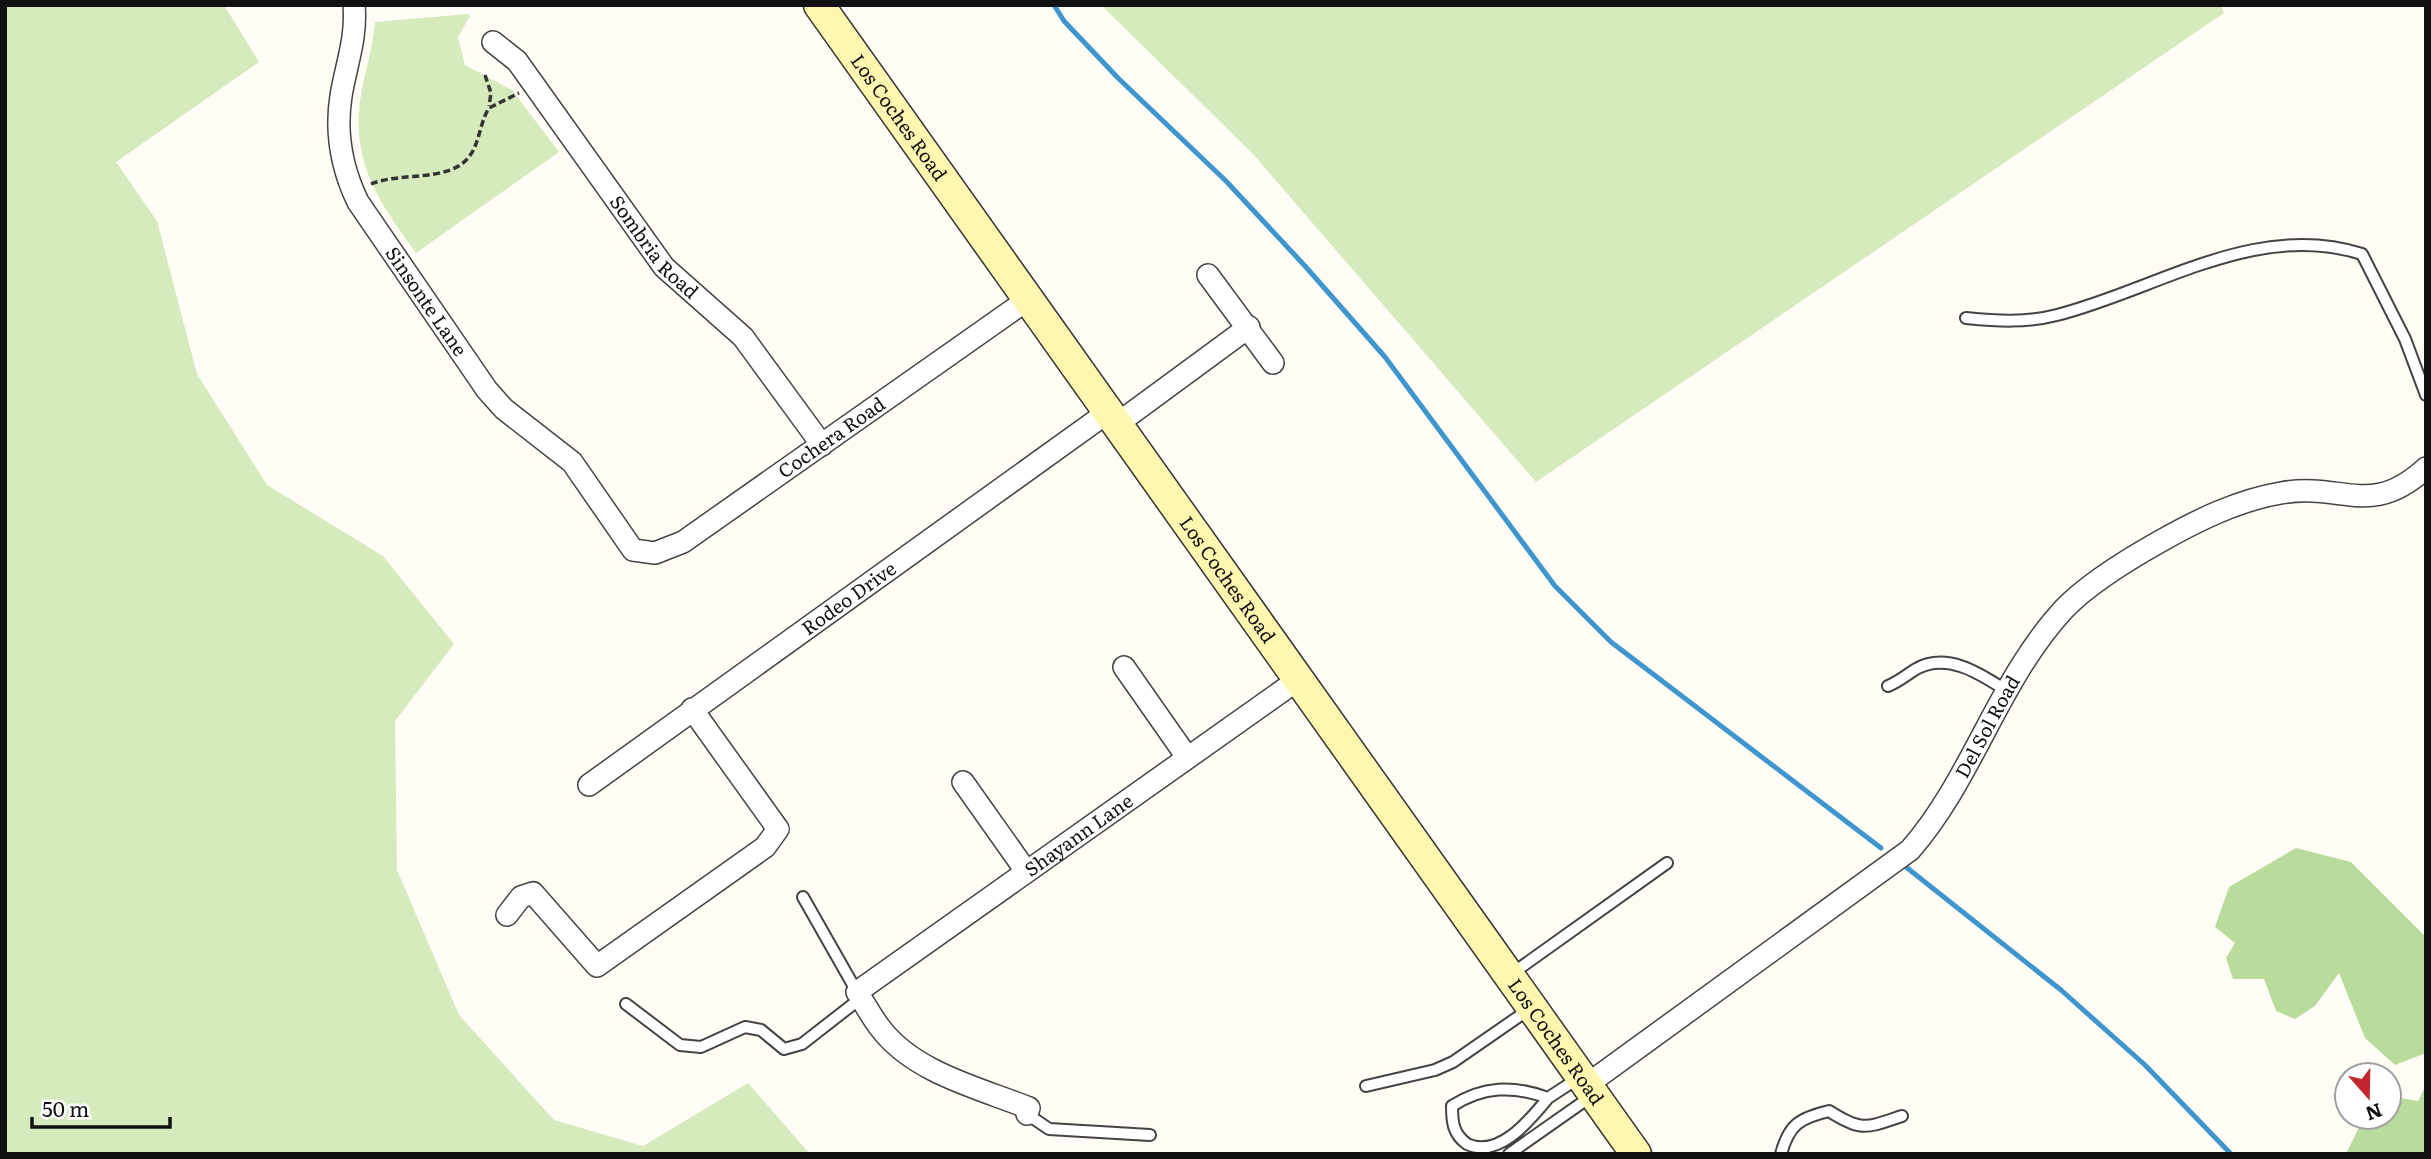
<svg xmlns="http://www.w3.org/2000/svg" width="2431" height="1159" viewBox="0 0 2431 1159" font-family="Literata,serif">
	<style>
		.green { fill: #d5ebbd }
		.forest { fill: #b9dc9c }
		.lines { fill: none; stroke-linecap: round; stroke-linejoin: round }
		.stream { stroke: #3f96cf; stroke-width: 5 }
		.service-casing { stroke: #444; stroke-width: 14 }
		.minor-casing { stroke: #444; stroke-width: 24 }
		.secondary-casing { stroke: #333; stroke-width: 33 }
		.path { stroke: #333; stroke-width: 3.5; stroke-dasharray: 7 3.5; stroke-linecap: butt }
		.service { stroke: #fff; stroke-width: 10 }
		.minor { stroke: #fff; stroke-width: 21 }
		.secondary { stroke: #fff6b0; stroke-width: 30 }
		.labels { text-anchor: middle; stroke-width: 7; stroke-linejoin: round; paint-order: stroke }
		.street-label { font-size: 19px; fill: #111; stroke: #fff }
	</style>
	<rect width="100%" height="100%" fill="#fffdf5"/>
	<path class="green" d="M5 5H224L259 62 116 162 157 221 197 374 267 485 383 556 454 644 395 721 397 870 459 1015 554 1120 643 1146 748 1083 810 1154H5Z
		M1101 5H2221L2224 13 1536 482 1252 153Z
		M468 14 470 16 458 37 465 65 512 90 559 152 416 253C381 204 352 166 360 101 364 74 373 49 375 22Z"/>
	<path class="forest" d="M2296 848 2351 862 2426 937V1053L2395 1065 2365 1038 2339 973 2315 1006 2295 1019 2276 1011 2264 979H2233L2226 958 2235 943 2215 927 2229 887Z
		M2426 1085V1154H2346L2364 1117H2389V1096L2418 1101Z"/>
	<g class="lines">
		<path class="stream" d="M1054 5 1064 21 1118 78 1226 181 1305 266 1385 357 1555 586 1611 642 1881 848
			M1906 867 2061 990 2145 1065 2231 1154"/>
		<g class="service-casing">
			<path id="service" d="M1966 318C1997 321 2026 323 2057 315 2156 290 2256 220 2362 254L2405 339 2426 395
				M1888 686C1900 681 1906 675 1916 669 1948 651 1982 675 2007 691
				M803 897 857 992
				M1510 975 1667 863
				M626 1004 680 1045 701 1047 745 1027 761 1030 784 1049 802 1044 861 998
				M1366 1086 1435 1070 1453 1062 1531 1008
				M1548 1098C1530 1120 1499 1159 1467 1144 1453 1134 1452 1122 1452 1106 1483 1086 1513 1085 1548 1098L1580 1077
				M1027 1114 1049 1129 1150 1135
				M1509 1154 1593 1095
				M1781 1154C1789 1124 1800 1118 1829 1111 1862 1132 1866 1128 1902 1116"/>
		</g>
		<g class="minor-casing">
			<g id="minor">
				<path id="s1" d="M354 5C357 38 346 65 341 96 335 134 342 169 358 202L487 390 504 409 572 462 633 550 655 553 683 542 1027 300"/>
				<path id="s2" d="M493 42 517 61 664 267 743 337 822 445"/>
				<path d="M1208 275 1273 363"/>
				<path d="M1117 424 1249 327"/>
				<path d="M1124 667 1187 757"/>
				<path d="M963 782 1026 871"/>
				<path id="s3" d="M589 785 1108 412"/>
				<path d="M507 915 521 897 533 893 597 966 765 847 778 829 692 709"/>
				<path id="s4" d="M1588 1084 1910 850C1973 778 1998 680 2064 609 2089 583 2127 560 2159 542 2196 521 2238 500 2281 493 2344 482 2370 519 2426 468"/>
				<path id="s5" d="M1027 1114 1029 1108C979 1088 915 1073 881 1029 872 1018 865 1004 857 992L1299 679"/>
			</g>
		</g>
		<g class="secondary-casing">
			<g id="secondary">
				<path id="s6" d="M819 5 1636 1154"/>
			</g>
		</g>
		<path class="path" d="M485 75 491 93 489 106
			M371 184C399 172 449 182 468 158 480 144 479 124 489 108L519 93"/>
		<use href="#service" class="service"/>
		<use href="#minor" class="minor"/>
		<use href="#secondary" class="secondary"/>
	</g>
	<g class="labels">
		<g class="street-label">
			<text dy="7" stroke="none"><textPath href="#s6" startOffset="138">Los Coches Road</textPath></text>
			<text dy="7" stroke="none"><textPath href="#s2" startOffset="262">Sombria Road</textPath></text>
			<text dy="7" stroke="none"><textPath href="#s1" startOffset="322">Sinsonte Lane</textPath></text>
			<text dy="7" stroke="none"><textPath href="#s1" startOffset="882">Cochera Road</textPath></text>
			<text dy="7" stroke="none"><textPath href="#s6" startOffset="705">Los Coches Road</textPath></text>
			<text dy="7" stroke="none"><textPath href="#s3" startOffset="320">Rodeo Drive</textPath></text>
			<text dy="7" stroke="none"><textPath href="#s4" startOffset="544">Del Sol Road</textPath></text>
			<text dy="7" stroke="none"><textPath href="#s5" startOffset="492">Shayann Lane</textPath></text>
			<text dy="7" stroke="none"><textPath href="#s6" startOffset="1272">Los Coches Road</textPath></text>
		</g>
	</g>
	<rect width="2431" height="1159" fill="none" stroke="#111111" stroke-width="14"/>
	<g transform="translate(2368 1096) rotate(160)"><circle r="33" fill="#ffffff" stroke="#a0a0a0" stroke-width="2"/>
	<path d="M0-5L12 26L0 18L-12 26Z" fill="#c4262e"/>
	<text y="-10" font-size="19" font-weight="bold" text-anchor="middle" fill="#111111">N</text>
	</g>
	<path d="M32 1117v10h138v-10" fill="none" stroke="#111111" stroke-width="3.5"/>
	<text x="42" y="1117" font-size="21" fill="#111111" stroke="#ffffff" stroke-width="5" paint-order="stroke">50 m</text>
</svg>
